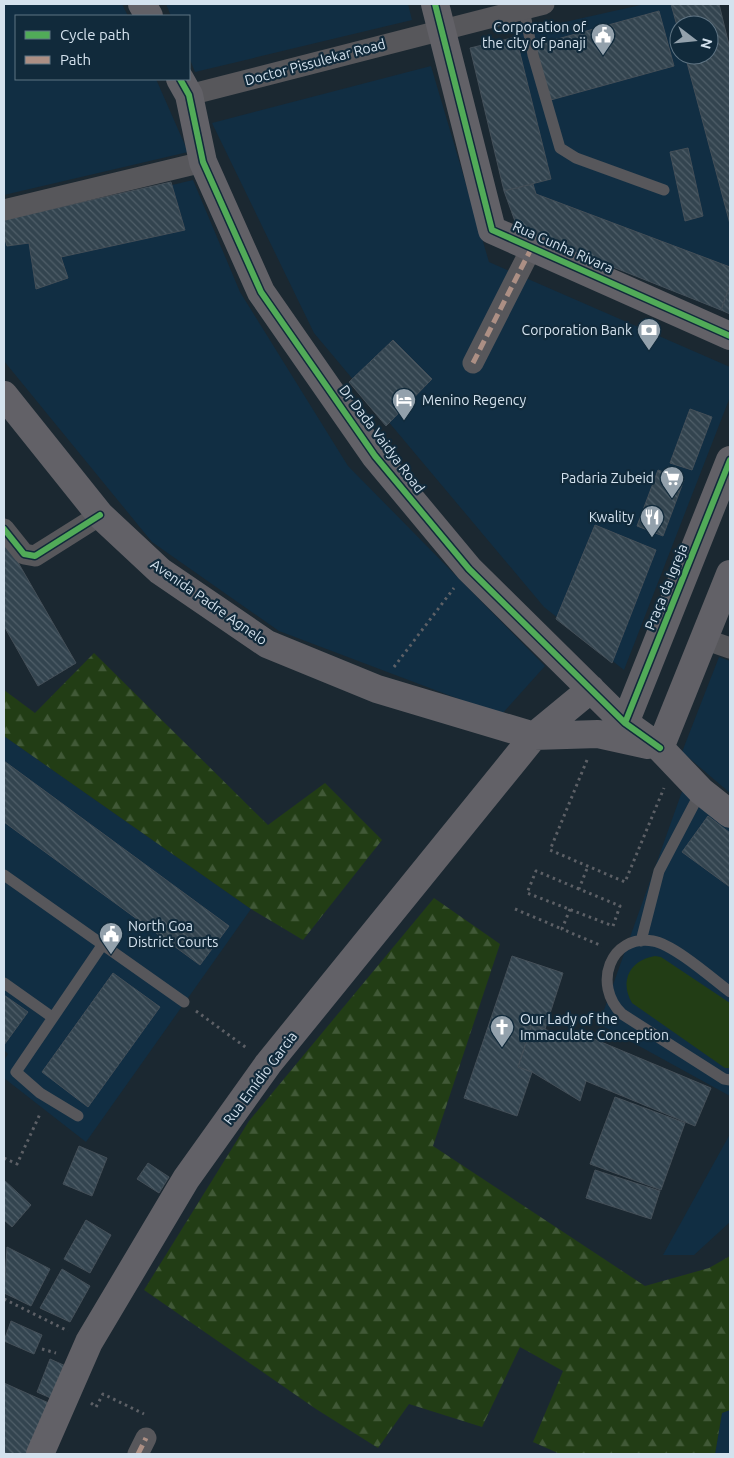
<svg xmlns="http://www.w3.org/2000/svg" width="734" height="1458" viewBox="0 0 734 1458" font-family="Ubuntu,sans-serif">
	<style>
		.built { fill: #112e43; fill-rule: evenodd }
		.green { fill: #223d15 }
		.forest { fill: url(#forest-firs) }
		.building { fill: url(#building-back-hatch); stroke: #444f58 }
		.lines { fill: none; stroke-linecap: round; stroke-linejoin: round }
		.path { stroke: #5d6066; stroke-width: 3; stroke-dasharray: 2.5 4; stroke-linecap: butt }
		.lane { stroke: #57575b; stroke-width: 11 }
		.street { stroke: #57575b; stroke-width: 21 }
		.secondary { stroke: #626167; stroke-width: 28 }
		.quiet { stroke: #ac8f84; stroke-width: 5; stroke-dasharray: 10 5; stroke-linecap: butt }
		.cycleway-casing { stroke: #112a3b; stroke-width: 9 }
		.cycleway { stroke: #51ab58; stroke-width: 6 }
		.labels { text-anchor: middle; stroke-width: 4.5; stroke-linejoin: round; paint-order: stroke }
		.poi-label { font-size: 14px; fill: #d4e2ee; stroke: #112a3b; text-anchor: end }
		.street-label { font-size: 14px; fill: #d4e2ee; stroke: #112a3b }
	</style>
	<defs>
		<pattern id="forest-firs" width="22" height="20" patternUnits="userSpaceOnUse" patternTransform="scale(1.25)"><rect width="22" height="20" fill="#223d15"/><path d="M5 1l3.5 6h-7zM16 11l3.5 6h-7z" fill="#415937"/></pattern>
		<pattern id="building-back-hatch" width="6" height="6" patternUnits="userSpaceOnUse" patternTransform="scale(1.25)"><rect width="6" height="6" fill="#33444f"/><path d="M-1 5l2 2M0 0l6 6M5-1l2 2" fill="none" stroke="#505f69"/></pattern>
	</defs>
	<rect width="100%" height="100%" fill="#1b2831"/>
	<path class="built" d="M4 4H122L128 16H16V79H156L188 152 4 195Z
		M166 4H408L412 20 195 72 189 57V16H171Z
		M645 4H719L730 49V314L520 230 516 224 504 191 470 48 516 37 525 31ZM679 25H709V55H679Z
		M431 66 489 262 730 367V397L624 670 544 607 314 333 212 123Z
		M193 180 240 292 348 466 545 666 501 715 279 631 152 542 4 361V225Z
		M719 657 730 661V793L682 752Z
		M4 736 251 909 86 1142 4 1078V1060L8 1054 4 1050Z
		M684 786 730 826V1096L599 1024Z
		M730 1134V1222L694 1255H663Z
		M730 1410V1454H715L722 1413Z"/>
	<path class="green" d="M655 956 661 957 730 1003V1068H725L632 1003C619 981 630 960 655 956Z"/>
	<path class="forest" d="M94 653 268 825 325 783 382 840 303 940 251 909 4 736V690L35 713Z
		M434 898 500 944 433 1146 645 1286 709 1268 730 1256V1410L722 1413 715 1454H560L533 1442 563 1371 520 1347 482 1427 409 1404 378 1448 316 1409 144 1290 249 1121Z"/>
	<path class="building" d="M671 4H719L730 49V224L685 55H709V25H679V33Z
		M659 11 674 66 547 101 532 46Z
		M516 37 551 179 504 191 470 48Z
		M688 148 703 216 685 221 670 152Z
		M171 182 185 230 61 257 68 278 36 289 29 243 7 246 4 236V220Z
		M533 184 536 194 730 267V285L721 310 520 230 516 224 504 191Z
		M730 285V314L721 310Z
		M393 340 432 379 386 426 349 382Z
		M690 409 712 417 692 470 670 463Z
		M658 470 684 480 663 536 637 526Z
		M595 525 656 550 612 663 556 619Z
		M4 538 76 663 38 686 4 626Z
		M4 761 229 926 200 965 4 822Z
		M708 816 730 833V887L682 852Z
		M512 956 563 973 545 1029 532 1024 518 1067 532 1072 517 1116 464 1098Z
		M113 973 160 1007 88 1107 42 1072Z
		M4 995 28 1012 4 1045Z
		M532 1024 571 1040 575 1031 711 1088 695 1126 586 1081 580 1101 532 1072 518 1067Z
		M615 1097 685 1123 661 1190 590 1164Z
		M79 1146 107 1158 92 1196 63 1184Z
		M148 1163 169 1177 159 1193 137 1179Z
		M595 1170 660 1191 651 1219 586 1198Z
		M4 1180 31 1205 12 1227 4 1220Z
		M86 1220 111 1235 90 1273 64 1259Z
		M7 1247 50 1269 31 1306 4 1293Z
		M62 1269 90 1286 70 1322 40 1308Z
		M11 1321 42 1335 34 1354 4 1341Z
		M50 1359 68 1367 55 1400 37 1392Z
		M4 1383 51 1404 30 1454H4Z"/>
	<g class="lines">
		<path class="path" d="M394 667 454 588
			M587 760 550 850 625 882 664 788
			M579 889 536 871 527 893 613 926 620 906 579 889 588 866
			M515 909 562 929
			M570 909 562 929 602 946
			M196 1011 248 1049
			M4 1158 17 1164 40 1114
			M4 1299 68 1331
			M42 1349 56 1353
			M91 1403 96 1407 103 1394 144 1414"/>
		<path class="lane" d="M524 9 533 55 560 148 576 158 664 190
			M4 875 184 1002
			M641 941 659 871 701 791
			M4 983 52 1017
			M730 992C713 979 673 944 653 941 610 934 592 985 622 1014L724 1079 730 1080
			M78 1116 40 1093 16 1072 103 944"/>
		<path class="street" d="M189 95 544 4
			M4 210 203 162
			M473 363 532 247
			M4 529 24 554 35 556 100 515
			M704 639 730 648
			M138 1454 146 1438"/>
		<path class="secondary" d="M142 4 149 16
			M435 4 492 230 730 336
			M180 79 189 95 203 162 261 292 375 456 469 569 625 723 660 748 701 791 730 814
			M4 395 100 515 160 571 267 644 377 689 534 736 598 734 648 745
			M625 723 730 460
			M660 748 730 574
			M40 1454 89 1342 186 1179 268 1064 534 736 591 689"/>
		<path class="quiet" d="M473 363 532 247
			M138 1454 146 1438"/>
		<g class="cycleway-casing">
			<path id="cycleway" d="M435 4 492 230 730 336
				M180 79 189 95 203 162 261 292 375 456 469 569 625 723 660 748
				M4 529 24 554 35 556 100 515
				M625 723 730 460"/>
		</g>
		<use href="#cycleway" class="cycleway"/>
	</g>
	<defs>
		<g id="civic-pin" transform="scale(1.25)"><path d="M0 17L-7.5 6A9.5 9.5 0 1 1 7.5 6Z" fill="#93a1ac" stroke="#112a3b"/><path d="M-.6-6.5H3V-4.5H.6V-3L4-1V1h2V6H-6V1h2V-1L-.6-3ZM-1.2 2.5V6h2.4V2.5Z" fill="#fff"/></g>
		<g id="bank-pin" transform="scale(1.25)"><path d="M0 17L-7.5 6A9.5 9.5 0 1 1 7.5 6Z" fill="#93a1ac" stroke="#112a3b"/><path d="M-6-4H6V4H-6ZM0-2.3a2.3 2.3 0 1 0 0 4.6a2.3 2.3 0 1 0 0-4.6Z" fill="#fff"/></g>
		<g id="hotel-pin" transform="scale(1.25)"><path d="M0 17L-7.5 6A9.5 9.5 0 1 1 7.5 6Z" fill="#93a1ac" stroke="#112a3b"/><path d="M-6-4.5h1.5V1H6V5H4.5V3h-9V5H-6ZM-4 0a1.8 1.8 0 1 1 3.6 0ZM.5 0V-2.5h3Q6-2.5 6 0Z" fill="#fff"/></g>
		<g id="supermarket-pin" transform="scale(1.25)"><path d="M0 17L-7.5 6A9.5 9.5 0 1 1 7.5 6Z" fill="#93a1ac" stroke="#112a3b"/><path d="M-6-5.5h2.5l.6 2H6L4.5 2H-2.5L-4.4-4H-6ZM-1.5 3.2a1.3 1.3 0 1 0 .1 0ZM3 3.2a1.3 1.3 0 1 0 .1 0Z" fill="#fff"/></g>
		<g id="restaurant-pin" transform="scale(1.25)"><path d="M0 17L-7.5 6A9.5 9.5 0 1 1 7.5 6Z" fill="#93a1ac" stroke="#112a3b"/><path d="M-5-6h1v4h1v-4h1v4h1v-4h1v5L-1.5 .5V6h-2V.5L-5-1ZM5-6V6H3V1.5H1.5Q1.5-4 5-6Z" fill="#fff"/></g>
		<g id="church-pin" transform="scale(1.25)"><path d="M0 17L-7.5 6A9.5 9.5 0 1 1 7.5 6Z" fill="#93a1ac" stroke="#112a3b"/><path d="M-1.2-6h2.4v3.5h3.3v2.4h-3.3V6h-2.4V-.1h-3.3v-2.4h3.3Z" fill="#fff"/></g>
	</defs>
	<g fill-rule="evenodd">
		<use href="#civic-pin" x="603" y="35"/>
		<use href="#bank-pin" x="649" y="330"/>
		<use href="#hotel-pin" x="404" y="400"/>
		<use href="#supermarket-pin" x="672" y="478"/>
		<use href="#restaurant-pin" x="652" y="517"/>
		<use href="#civic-pin" x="111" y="934"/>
		<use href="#church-pin" x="502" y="1027"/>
	</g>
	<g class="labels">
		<g class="poi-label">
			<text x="586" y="32">Corporation of<tspan x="586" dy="16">the city of panaji</tspan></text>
			<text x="632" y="335">Corporation Bank</text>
			<text x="422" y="405" text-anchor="start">Menino Regency</text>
			<text x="654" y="483">Padaria Zubeid</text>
			<text x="634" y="522">Kwality</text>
			<text x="128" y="931" text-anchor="start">North Goa<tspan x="128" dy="16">District Courts</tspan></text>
			<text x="520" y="1024" text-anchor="start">Our Lady of the<tspan x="520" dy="16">Immaculate Conception</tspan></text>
		</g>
		<g class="street-label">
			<text transform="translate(315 62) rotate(-15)" y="5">Doctor Pissulekar Road</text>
			<text transform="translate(563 247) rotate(24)" y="5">Rua Cunha Rivara</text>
			<text transform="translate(382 439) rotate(53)" y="5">Dr Dada Vaidya Road</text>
			<text transform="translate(666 587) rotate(-68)" y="5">Praça da Igreja</text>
			<text transform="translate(209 602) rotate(35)" y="5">Avenida Padre Agnelo</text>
			<text transform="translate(260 1078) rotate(-53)" y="5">Rua Emídio Garcia</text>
		</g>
	</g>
	<rect width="734" height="1458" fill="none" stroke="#d4e2ee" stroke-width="10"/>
	<rect x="15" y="15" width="175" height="65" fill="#112a3b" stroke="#5f7483"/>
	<rect x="25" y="31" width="25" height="8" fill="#51ab58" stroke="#5f7483"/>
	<text x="60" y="40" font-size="15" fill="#d4e2ee">Cycle path</text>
	<rect x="25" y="56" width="25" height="8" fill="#ac8f84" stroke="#5f7483"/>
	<text x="60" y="65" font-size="15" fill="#d4e2ee">Path</text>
	<g transform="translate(694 40) rotate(106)"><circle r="24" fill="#112a3b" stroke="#5f7483"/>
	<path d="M0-4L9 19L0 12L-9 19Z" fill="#93a1ac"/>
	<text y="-8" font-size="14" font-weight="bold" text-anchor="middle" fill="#d4e2ee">N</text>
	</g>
</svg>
